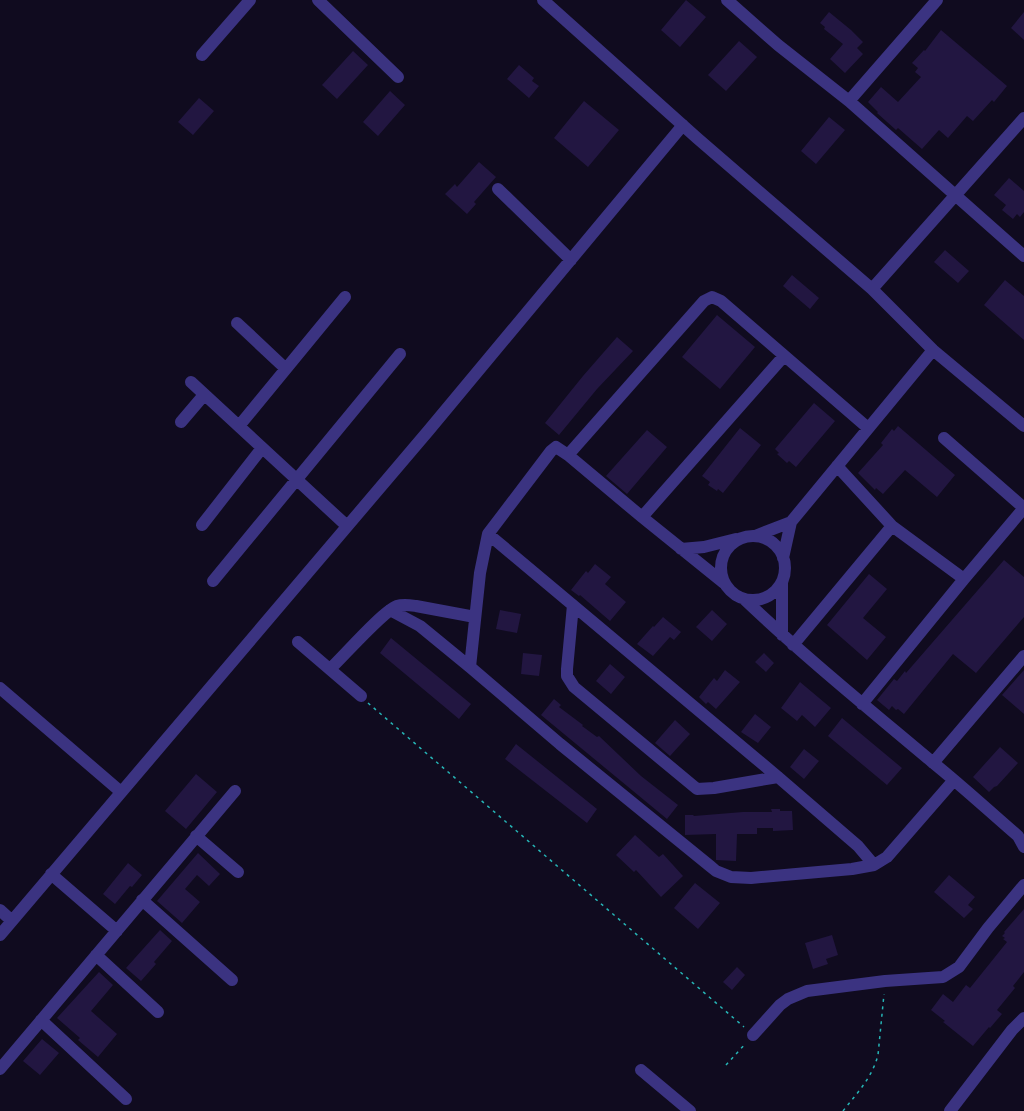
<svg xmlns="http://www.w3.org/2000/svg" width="1024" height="1111" viewBox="0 0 1024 1111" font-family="'Golos Text',sans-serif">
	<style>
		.building { fill: #221641 }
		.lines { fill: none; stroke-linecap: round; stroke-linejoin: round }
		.path { stroke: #26b5b6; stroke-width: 1.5; stroke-dasharray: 3 4.5; stroke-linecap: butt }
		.minor { stroke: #3b3381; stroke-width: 12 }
	</style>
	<rect width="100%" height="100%" fill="#100b1f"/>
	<path class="building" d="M686 0 706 17 680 47 661 30Z
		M829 12 851 30 863 42 857 48 863 54 845 73 830 59 843 44 824 29 825 27 820 23Z
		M1024 12V40L1011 28Z
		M941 30 1007 86 994 102 992 100 973 121 967 116 948 138 939 130 922 149 898 128 896 130 877 113 878 112 868 102 881 87 898 102 921 77 915 72 918 68 912 63 924 50 925 51Z
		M739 41 757 57 726 91 708 75Z
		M353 51 368 65 337 99 322 85Z
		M519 65 534 78 532 81 539 86 529 98 507 79Z
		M390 91 405 105 378 136 363 122Z
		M199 98 214 111 193 135 178 122Z
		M584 101 619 130 588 167 554 138Z
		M829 117 845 130 816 164 801 151Z
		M479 162 496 177 474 202 476 204 467 214 445 194 455 184 457 187Z
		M1009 178 1024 191V212L1020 217 1017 214 1013 219 1002 210 1006 205 994 195Z
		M945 250 969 271 958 283 934 262Z
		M792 275 819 298 810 309 783 286Z
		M1005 280 1024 296V340L984 305Z
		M717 315 755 347 720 389 682 357Z
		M617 337 633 351 597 389 559 435 545 423 583 376Z
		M814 403 835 421 796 467 789 461 787 463 777 454 779 453 775 449Z
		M898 426 955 475 937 497 905 470 883 494 876 488 875 490 858 473 883 445 881 443 892 429 894 431Z
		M740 428 761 445 723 493 718 489 717 491 708 485 710 482 702 476Z
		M647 430 667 447 627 494 606 476Z
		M1004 560 1024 577V617L976 673 953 654 904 714 898 709 896 710 892 706 889 710 877 700 894 679 897 681 905 671 906 673Z
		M595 564 611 577 605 584 626 602 610 621 580 595 579 596 571 590 586 571 588 573Z
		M869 574 887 589 863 618 886 637 867 660 827 625Z
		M500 610 521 614 517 633 496 629Z
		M712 610 727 624 712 641 696 627Z
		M663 617 681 632 674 640 670 637 653 656 637 644 653 626 654 627Z
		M391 638 471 704 459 719 380 653Z
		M523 653 542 655 539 676 521 674Z
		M764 653 774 663 766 672 755 662Z
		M610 664 625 677 611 694 596 681Z
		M725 670 740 682 716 709 708 702 706 704 699 697 714 678 717 681Z
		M1024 670V714L1002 695Z
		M800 682 831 708 815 727 802 715 797 721 781 708Z
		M554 699 561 705 559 707 583 725 582 726 597 737 599 736 641 776 678 805 667 819 541 715Z
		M755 714 771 727 758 743 741 732Z
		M842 718 902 768 887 785 828 736Z
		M675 720 690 734 670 756 655 743Z
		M516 744 597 809 587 823 505 759Z
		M1000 747 1018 763 997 786 994 787 989 792 973 777Z
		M804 749 819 761 804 779 790 767Z
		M196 774 217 792 186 829 165 811Z
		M771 809H780V811H792L793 830 773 831V828H757V834H737L736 861 716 860V834L685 835V815H693L694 816 743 812H772Z
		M635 835 659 857 663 854 683 876 661 897 636 870 634 872 616 855Z
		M198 853 220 874 209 886 197 875 185 889 200 902 182 923 157 901Z
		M128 863 142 875 132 887 130 886 115 904 103 894Z
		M949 875 975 897 968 905 973 909 964 918 934 892Z
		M695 883 720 903 698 929 674 908Z
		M1024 909V972L1013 986 1015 988 997 1010 1002 1014 990 1028 989 1027 973 1046 943 1022 945 1021 931 1010 943 994 953 1002 966 985 970 988 1007 942 1003 939 1005 938 1002 936 1005 933 1004 932Z
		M160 930 172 941 154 962 156 964 141 981 126 968Z
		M832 935 838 955 826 959 828 964 813 969 805 943Z
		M737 967 745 975 732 990 723 982Z
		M99 972 113 985 91 1011 117 1034 98 1057 78 1040 80 1038 57 1018Z
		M42 1039 59 1053 40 1075 23 1061Z"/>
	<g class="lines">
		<path class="path" d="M368 703 744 1027
			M726 1065 746 1043
			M843 1111C857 1093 872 1078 878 1055L884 994"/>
		<path class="minor" d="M318 0 398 77
			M543 0 697 138 872 289 933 350 1024 426
			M727 0 778 45 849 101 1024 256
			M202 55 250 0
			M849 101 937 0
			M498 189 571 260
			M872 289 1024 118
			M237 323 286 369
			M191 382 347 526
			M181 422 204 395
			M239 426 345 297
			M944 438 1024 508
			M568 455 704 301 712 297 721 301 868 428
			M837 466 892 526 964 579
			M642 517 784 356
			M202 525 262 448
			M488 534 778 777 858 846 874 865
			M721 568a32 32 0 1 1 64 0a32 32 0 1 1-64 0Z
			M755 536 791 522
			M681 549 704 547 736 539
			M783 558 791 522 933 350
			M213 581 400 354
			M782 582V635
			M744 599C804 656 868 708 931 761 961 785 989 811 1018 836L1024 847
			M573 605 567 669V676L574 687 697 789 714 788 778 777
			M390 610 420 626 470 667 560 744 710 866 716 871 731 877 751 878 852 869 874 865 887 857 954 780
			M298 642 361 696
			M793 645 892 526
			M470 667 480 573 488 534 551 451 556 447 568 455 642 517 724 583
			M330 669C343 657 383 611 397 606 403 604 409 605 416 606L475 617
			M0 688 121 792
			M862 704 964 579 1024 508
			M933 763 1024 656
			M196 836 238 872
			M51 874 117 931
			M142 900 232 980
			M0 910 12 921
			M0 935 429 430 683 125
			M96 955 158 1012
			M41 1020 126 1099
			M753 1035 780 1005 788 999 807 991 885 981 943 977 959 967 988 928 1024 885
			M0 1069 235 791
			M641 1070 690 1111
			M950 1111 1012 1030 1024 1018"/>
	</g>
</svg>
